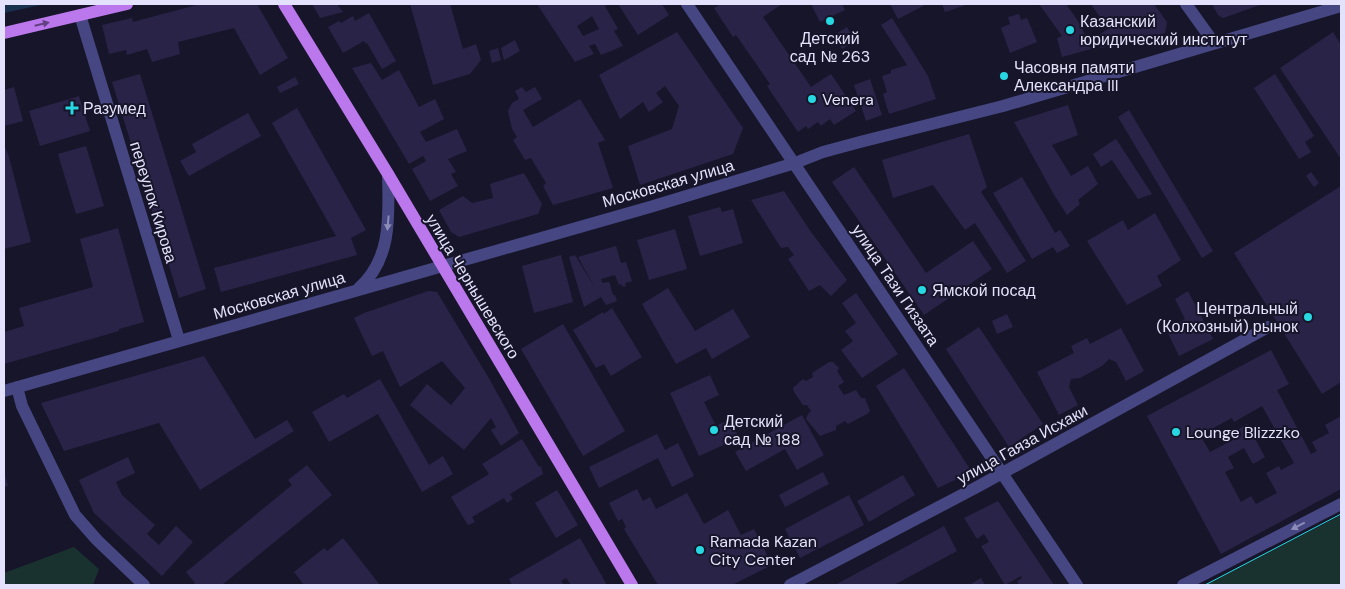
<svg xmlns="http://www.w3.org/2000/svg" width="1345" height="589" viewBox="0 0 1345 589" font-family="'DM Sans',sans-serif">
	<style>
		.green { fill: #193230 }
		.water { fill: #19304e }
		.building { fill: #292348; fill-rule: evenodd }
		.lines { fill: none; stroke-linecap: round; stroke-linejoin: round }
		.minor { stroke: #464782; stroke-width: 12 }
		.major { stroke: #bb77ec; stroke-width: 12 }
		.tram { stroke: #27d7e1; stroke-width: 1 }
		.oneway { fill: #614181 }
		.oneway2 { fill: #8d8cb8 }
		.poi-dot { fill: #27d7e1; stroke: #171529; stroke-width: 2 }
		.labels { text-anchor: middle; stroke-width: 4; stroke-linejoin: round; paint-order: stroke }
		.poi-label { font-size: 16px; fill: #e3e1fb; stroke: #171529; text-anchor: start }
		.street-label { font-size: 16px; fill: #e3e1fb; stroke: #171529 }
	</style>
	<rect width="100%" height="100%" fill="#171529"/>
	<path class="green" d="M1341 515V585H1204Z
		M74 547 99 569 93 585H4V573Z"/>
	<path class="water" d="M4 4H45L4 13Z"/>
	<path class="building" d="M200 4H257L288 58 260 75 234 28 178 42 180 54 152 62 147 49 127 55 126 50 109 54 102 25 132 18 133 22Z
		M312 4H337L343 12 320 18Z
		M410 4H450L463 49 476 44 481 60 470 74 433 85Z
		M537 4H609L605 6 618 29 614 31 623 46 601 55 595 44 589 46 594 54 575 62ZM592 16 599 29 583 36 577 26Z
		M618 4H662L669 15 638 35Z
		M721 4H782L763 17 811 87 831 74 856 111 834 125 830 119 821 126 818 122 808 129 806 126 798 132 767 86 770 84 736 35 733 37 714 8Z
		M811 4H842L845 10 820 22Z
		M890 4H927L898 19Z
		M942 4H969L945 12Z
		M1039 4H1066L1080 24 1091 49 1062 57 1057 38 1062 36Z
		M1091 4H1154L1167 22 1165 33 1101 48 1094 38 1108 29Z
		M1212 4H1263L1223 18 1218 15Z
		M369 13 396 61 382 69 367 43 366 44 364 41 343 53 328 27 339 21 341 23 353 16 355 21Z
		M1019 14 1021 20 1027 18 1037 42 1010 53 1001 28 1010 24 1008 17Z
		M892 18 928 76 936 99 889 114 883 94 887 92 882 76 891 73V70L907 65 881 25Z
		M847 27 855 41 842 49 834 35Z
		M677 32 743 128 733 154 640 185 628 146 672 129 679 106 665 86 656 93 663 102 649 112 643 102 620 119 599 75Z
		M1333 32 1341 45V159L1280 68Z
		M515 40 520 51 504 60 501 48Z
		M498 48 501 60 492 63 489 51Z
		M371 63 382 80 399 70 419 107 435 99 444 119 420 132 426 142 457 129 467 151 448 159 456 172 451 174 458 186 430 201 412 169 426 161 423 156 409 164 352 68Z
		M1007 71 1009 79 1001 82 998 73Z
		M140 74 206 289 179 298 112 82Z
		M1275 74 1314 136 1305 142 1311 152 1299 159 1254 88Z
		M295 77 299 84 280 93 277 87Z
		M870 79 882 115 866 121 854 85Z
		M14 87 23 121 4 126V90Z
		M522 87 526 92 535 87 542 99 523 110 533 127 580 99 605 140 598 143 613 188 553 205 543 186 546 183 531 158 525 160 513 140 517 137 512 129 508 111 512 103 519 99 515 91Z
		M79 96 90 131 40 146 29 111Z
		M1068 105 1078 135 1052 145 1071 176 1088 166 1098 184 1078 200 1080 204 1067 215 1053 193 1014 122Z
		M297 108 366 230 351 238 357 255 221 292 214 268 336 236 272 123Z
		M1129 110 1213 251 1202 258 1118 117Z
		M248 113 261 136 189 176 180 161 196 152 192 144Z
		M969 134 987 187 981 192 1026 261 1007 273 975 223 965 230 933 185 893 198 882 160Z
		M1116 139 1152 194 1138 199 1112 160 1101 167 1093 154Z
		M4 145 9 157 31 242 4 249Z
		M86 146 104 206 76 214 58 154Z
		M854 167 926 273 973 241 992 269 924 315 832 182Z
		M1311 172 1319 183 1314 187 1306 176Z
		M524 173 542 204 538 214 459 237 451 232 439 210 463 196 472 203 493 198 490 184Z
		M1022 177 1055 233 1060 230 1070 246 1057 253 1053 247 1032 259 993 193Z
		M1341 186V382L1322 394 1234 253Z
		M784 191 811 232 847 280 831 296 820 285 809 291 788 259 794 255 788 247 781 248 751 200Z
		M720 207 722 212 733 209 743 243 700 256 688 216Z
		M1155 213 1181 260 1157 276 1162 286 1127 305 1087 241 1123 220 1128 230Z
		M118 228 144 322 119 329V331L4 364V332L24 326 19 308 93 287 80 239Z
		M675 229 687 269 649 280 637 240Z
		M616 246 621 263 626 262 632 281 625 283 626 286 623 287 621 284 619 285 615 275 601 279 602 283 609 282 610 284 613 295H615L617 301 606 305 601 297 584 307 569 257 575 255 595 288 578 257Z
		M561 255 573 302 534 313 522 266Z
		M668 288 695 331 733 309 750 337 712 359 706 348 676 364 642 304Z
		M428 291 437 292 490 380 519 433 501 446 491 430 496 427 491 418 464 450 410 405 427 384 451 405 465 388 442 361 400 387 383 351 372 356 354 318 364 313Z
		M1188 291 1213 339 1179 356 1166 329 1185 319 1175 299Z
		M856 293 898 354 862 378 841 350 853 341 845 331 856 323 842 303Z
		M612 308 642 357 611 376 604 364 596 368 573 330 603 312 604 314Z
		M1007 314 1013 327 997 334 992 321Z
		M563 324 625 431 583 456 521 349Z
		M979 327 1043 424 1009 447 946 349Z
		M1121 328 1144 371 1126 381 1116 362 1109 359 1102 366 1080 378 1071 379 1069 387 1078 405 1059 415 1037 372 1074 353 1071 346 1087 338 1090 344Z
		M1271 350 1289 384 1277 390 1311 454 1317 451 1312 442 1329 433 1325 425 1341 416V489L1221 554 1147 416ZM1262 406 1294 463 1281 470 1279 466 1266 473 1277 493 1256 504 1251 496 1241 502 1225 472 1234 468 1228 457 1244 448 1253 464 1265 457 1247 424 1234 432 1237 438 1210 452 1200 435 1232 418 1234 422Z
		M204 356 255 439 287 420 294 431 200 490 159 423 64 451 41 403Z
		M829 362H833L839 368 837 371 844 382 838 386 844 395 856 390 861 398H865L870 411 867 414 848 424 845 421 836 426V430L820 436 806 419 808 414 811 411 807 405H803L794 392 793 388 803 379 806 381 813 377 812 373Z
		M904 368 972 472 938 488 876 386Z
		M710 375 719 395 704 402 716 426 730 419 739 438 699 456 670 393Z
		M380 379 429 465 443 456 453 474 422 492 378 414 329 442 312 412 344 394 347 398Z
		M802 415 824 455 797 470 785 449 746 471 735 452Z
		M657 434 665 450 678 443 694 476 672 487 658 458 599 488 589 467Z
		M522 439 539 467 541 466 543 474 510 494 513 499 507 503 504 498 472 517 475 522 468 525 451 497 489 474 482 464Z
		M128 457 135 473 116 482 122 495 155 525 147 534 159 545 176 526 193 542 162 576 94 513 79 480Z
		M307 465 332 495 222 585H192L195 583 186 572 292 485 288 480Z
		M4 472 8 486 4 487Z
		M823 472 829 484 785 507 779 495Z
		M903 475 915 495 869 522 857 501Z
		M637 489 643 501 650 497 656 509 687 493 704 524 728 510 741 535 754 529 772 565 732 585H658L624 529 626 527 622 519 618 521 609 503Z
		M557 490 578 525 556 538 535 503Z
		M849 495 864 525 800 558 785 529Z
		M998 501 1054 585H1019L1017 581 1022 578 1021 576 1005 585 981 546 989 542 984 534 977 539 964 518Z
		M944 526 957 551 894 585H835Z
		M343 538 380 585H304L294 572 324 548 327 551Z
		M580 538 607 585H571L566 578 561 581 564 585H512L509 579Z
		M981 578 985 585H972L971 584Z"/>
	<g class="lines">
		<path class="minor" d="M687 4 1077 585
			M1186 4 1214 43
			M80 15 179 340
			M359 288C392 259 389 215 388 174
			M17 387 22 406 75 515 97 540 144 585
			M4 391 650 207 795 163 823 152 860 142 1003 106 1341 6
			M790 585 977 487 1268 327
			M1183 585 1341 504"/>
		<path class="major" d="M284 4 388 174 632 585
			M4 33 127 4"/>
		<path class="tram" d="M1205 585 1341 514"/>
	</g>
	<defs><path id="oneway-solid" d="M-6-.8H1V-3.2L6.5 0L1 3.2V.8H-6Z" transform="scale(1.25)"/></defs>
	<use class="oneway" href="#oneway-solid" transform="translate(42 24) rotate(-13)"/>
	<g class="oneway2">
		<use href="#oneway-solid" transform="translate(388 223) rotate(95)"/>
		<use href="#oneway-solid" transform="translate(1298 526) rotate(153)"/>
	</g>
	<g class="poi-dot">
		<circle cx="830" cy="21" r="5"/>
		<circle cx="1070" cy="30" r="5"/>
		<circle cx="1004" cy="76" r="5"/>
		<circle cx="812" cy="99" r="5"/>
		<path d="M69.5 100.5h5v5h5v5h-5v5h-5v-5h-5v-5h5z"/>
		<circle cx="922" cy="290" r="5"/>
		<circle cx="1308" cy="317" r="5"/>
		<circle cx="714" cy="430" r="5"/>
		<circle cx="1176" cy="432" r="5"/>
		<circle cx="700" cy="550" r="5"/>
	</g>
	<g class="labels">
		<g class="poi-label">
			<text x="1080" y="27">Казанский<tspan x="1080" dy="18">юридический институт</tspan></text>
			<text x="830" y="44" text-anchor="middle">Детский<tspan x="830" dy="18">сад № 263</tspan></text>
			<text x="1014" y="73">Часовня памяти<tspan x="1014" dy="18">Александра III</tspan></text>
			<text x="822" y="105">Venera</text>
			<text x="83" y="114">Разумед</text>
			<text x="932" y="296">Ямской посад</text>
			<text x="1298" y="314" text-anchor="end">Центральный<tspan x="1298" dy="18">(Колхозный) рынок</tspan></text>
			<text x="724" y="427">Детский<tspan x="724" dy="18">сад № 188</tspan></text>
			<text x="1186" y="438">Lounge Blizzzko</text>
			<text x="710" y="547">Ramada Kazan<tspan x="710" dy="18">City Center</tspan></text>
		</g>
		<g class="street-label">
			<text transform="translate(668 183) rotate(-16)" y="6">Московская улица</text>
			<text transform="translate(154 202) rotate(73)" y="6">переулок Кирова</text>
			<text transform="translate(896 285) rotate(56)" y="6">улица Тази Гиззата</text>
			<text transform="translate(473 286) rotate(59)" y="6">улица Чернышевского</text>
			<text transform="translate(279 295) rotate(-16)" y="6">Московская улица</text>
			<text transform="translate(1022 444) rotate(-29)" y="6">улица Гаяза Исхаки</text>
		</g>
	</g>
	<rect width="1345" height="589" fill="none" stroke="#e3e1fb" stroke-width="10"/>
</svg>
